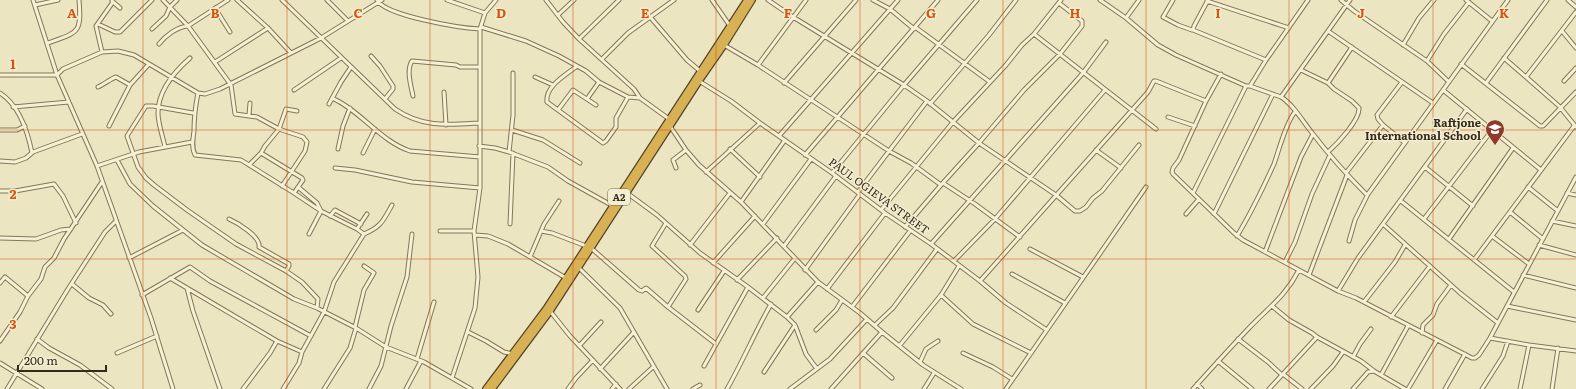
<svg xmlns="http://www.w3.org/2000/svg" width="1576" height="389" viewBox="0 0 1576 389" font-family="Literata,serif">
	<style>
		.lines { fill: none; stroke-linecap: round; stroke-linejoin: round }
		.street-casing { stroke: #847659; stroke-width: 5 }
		.highway-casing { stroke: #51432e; stroke-width: 8 }
		.street { stroke: #f7f1d3; stroke-width: 3 }
		.highway { stroke: #d8b154; stroke-width: 5.5 }
		.grid { fill: none; stroke: #d6540e; stroke-width: 1; stroke-opacity: 0.55 }
		.labels { text-anchor: middle; stroke-width: 3; stroke-linejoin: round; paint-order: stroke }
		.shield { fill: #f3eed0; stroke: #6d6653; stroke-width: 1 }
		.shield-label { font-size: 10px; font-weight: bold; fill: #342b1d }
		.poi-label { font-size: 11px; font-weight: bold; fill: #342b1d; stroke: #f3eed0; text-anchor: end }
		.street-label { font-size: 11px; fill: #342b1d; stroke: #f3eed0 }
		.grid-label { font-size: 13px; text-anchor: middle; font-weight: bold; fill: #d6540e; stroke: #f3eed0; stroke-width: 3; stroke-linejoin: round; paint-order: stroke }
	</style>
	<rect width="100%" height="100%" fill="#ebe5c1"/>
	<g class="lines">
		<g class="street-casing">
			<path id="street" d="M33 0 57 75 97 166 151 318 173 389
				M163 0 188 26 231 85 235 114 257 117 279 129 303 137 307 142 305 151 282 186
				M237 0 268 28 291 53
				M282 0 395 109C423 128 448 125 479 123
				M327 0 348 21
				M377 0C386 16 460 28 480 29
				M447 0 485 13
				M546 0 563 22 579 39 634 89 640 98 669 119
				M712 0 730 26
				M768 0 793 17 904 85 927 101 979 143 1056 195 1075 211H1080L1086 207 1093 198 1102 191 1139 145
				M873 0 890 9 914 29
				M1100 0 1126 18 1158 45 1176 55 1246 86H1250L1281 97 1350 0
				M1173 0 1163 17 1178 25 1192 30
				M1208 0 1194 26 1193 30 1266 60
				M1341 0 1354 11 1427 61 1449 82
				M1466 0 1492 21
				M1568 0 1576 7
				M112 1 120 8
				M1207 1 1289 28
				M35 5 58 0
				M215 8 230 32
				M558 15 574 0
				M651 18 687 60 700 71
				M1126 18 1139 0
				M98 24 115 32H120L152 0
				M481 27 526 41 559 56 586 71 599 82 628 97 640 98
				M915 27 990 82
				M152 29 166 16 170 7 177 0
				M1328 31 1433 103
				M1562 31 1576 48
				M1034 34 1156 129
				M579 39 619 0
				M48 43C78 32 82 34 79 0
				M159 44C166 35 177 27 188 26L228 0
				M724 45 758 65 889 151 911 163 941 185
				M1403 45 1419 18 1434 0
				M102 52 96 26 113 2
				M371 56 380 66 393 86V89L385 99
				M1504 58 1526 77 1560 107 1576 127
				M602 59 628 33 674 0
				M1427 61 1444 34 1469 2
				M215 62 268 28
				M1461 64 1540 126H1543L1576 92
				M758 65 806 0
				M577 66C566 75 545 86 547 102L603 143 606 141 616 127V118L628 97
				M1301 70 1328 83 1334 89 1352 101 1359 108C1360 120 1337 144 1328 152
				M1221 74 1206 101 1179 160 1173 168 1172 172 1173 174 1234 233 1243 240 1338 291 1356 298 1472 358H1475L1479 355 1490 338 1576 177
				M0 75H57L63 69 102 52 118 51 134 55 198 93 205 94 220 89 321 38 382 0
				M535 77 553 85
				M1526 77 1576 12
				M699 81 731 101 760 123 832 173 885 213 931 244 980 281 1006 303 1047 330
				M1564 81 1576 68
				M784 83 856 0
				M1328 83 1352 47
				M1486 83 1547 0
				M1250 86 1266 60 1308 0
				M98 87C103 85 112 78 116 77L130 85
				M294 90 341 58
				M1443 90 1541 170
				M444 92 446 125
				M0 93C19 105 28 133 32 153
				M198 93C195 108 194 116 194 131 193 139 191 147 195 155L241 160 294 193 321 211 357 229 364 234 334 282 324 312 302 352 299 363 283 389
				M413 96C411 86 406 70 412 61L456 65 460 67H479
				M1281 97C1294 105 1303 122 1313 134 1329 155 1347 175 1366 194H1368
				M332 98C361 111 380 141 410 151L480 157
				M587 99 599 82
				M329 104 341 82 351 67
				M930 104 989 35 1016 0
				M13 107 69 102
				M558 110 573 90 596 105
				M193 113 153 106H146L127 136 138 167 146 178 154 185 187 210 236 244 286 271 302 282 318 299 317 308
				M249 115 250 103
				M1168 117 1195 126
				M1383 125 1378 119 1377 115 1402 82
				M109 126 130 85 149 64
				M670 126 686 150 699 165 741 202 818 282 860 313 882 332 923 365 961 389
				M0 130H17L25 126
				M512 130 543 140 580 163
				M779 136 898 0
				M479 146 495 148 509 152 548 167 568 181 613 206
				M165 147C163 137 158 124 158 113 158 91 174 72 190 58
				M338 149 343 126 350 108
				M730 149 760 177
				M1096 150 1121 168
				M509 152 513 115V73
				M261 153 302 178 303 180 294 193
				M363 153 375 129
				M805 155 938 0
				M117 160 130 184 153 206 202 245 294 299 317 308 356 328 386 347 424 362 471 389
				M0 161 15 162 26 158 33 152 82 134
				M249 165 261 153 265 146 279 129 286 109 297 111
				M97 166 139 152 192 142
				M1425 167 1473 206
				M335 168 355 170 412 182 480 188
				M676 168 673 160 686 150
				M706 172 760 123
				M832 173 904 85 977 0
				M1346 173 1383 125 1405 143
				M943 183 975 204 1020 237
				M298 187 317 203 321 211 309 234
				M1528 187 1558 211
				M0 191H15L54 184 63 196 76 223
				M858 192 927 101
				M627 193 657 215 700 253 748 287 787 317 795 325 806 354 817 369
				M1193 193 1246 86
				M1567 193 1576 195
				M1401 201 1514 292
				M741 202 785 140
				M881 210 953 122 1006 65 1022 45 1034 34 1061 0
				M1510 212 1543 239
				M1186 214 1199 199
				M1214 214 1273 94
				M330 216 335 210 361 224
				M229 219C238 223 261 237 259 247L289 264V266L286 271
				M1424 219 1492 130
				M1552 221 1576 226
				M666 223 652 246 685 276 686 279 668 307
				M510 224 513 153
				M763 224 811 159
				M1384 225 1460 293 1498 323
				M905 227 941 185 979 143 1024 90 1060 54 1082 26V21L1059 3
				M357 229 367 214
				M440 231H474
				M541 231 552 233 586 246
				M364 234C381 227 383 221 392 205
				M475 235 488 236 508 244 566 278
				M1237 236C1251 213 1263 188 1274 164 1279 150 1286 122 1295 112
				M1492 236 1529 264
				M0 238 36 239 61 230 71 229
				M1449 239 1513 148
				M1349 241 1355 220 1368 194 1508 0
				M931 244 1083 73 1106 42
				M690 245 730 193
				M1539 245 1576 255
				M784 246 836 176
				M591 248 639 290 642 291 646 288 668 307 716 344
				M1030 249 1083 277
				M1265 252 1301 157 1313 134
				M530 257 544 224 559 201
				M129 258 183 230
				M1474 260 1574 126
				M954 261 995 219 1105 90
				M1285 262 1295 242 1312 194 1330 155
				M713 263 755 216
				M578 267 620 308 667 389
				M805 270 860 194
				M1012 274 1065 303
				M1309 275 1347 175
				M1523 275 1576 288
				M170 278 277 341 302 352
				M737 280 777 238
				M980 281 1148 92 1154 81H1156L1206 101
				M0 283 5 277 28 296
				M72 284 89 298 103 305 111 314
				M187 288 193 311 220 389
				M827 289 885 213
				M1338 291 1358 258 1467 109
				M142 295 190 267 210 281 311 336
				M941 295 973 324 1031 353
				M763 298 795 258
				M1364 302 1395 262 1405 245
				M1272 306 1289 320 1312 333 1317 337 1361 361 1374 371
				M1507 306 1576 320
				M852 307 910 231
				M698 310 724 271
				M550 311 570 336 620 389
				M787 317 818 282
				M1391 317 1430 266
				M875 325 893 308 937 249
				M355 327 364 290 374 273 364 266
				M816 330 836 310 842 300
				M468 332 486 341 504 352 513 354
				M1422 333 1423 325 1433 315 1437 304 1451 285
				M1490 338 1529 345 1576 351
				M37 339 49 348 80 365 112 389
				M1238 339 1268 362 1282 375
				M0 341 20 312 28 296 41 279 45 267 54 258 64 239 102 182
				M900 345 941 295 959 266
				M579 346 601 322
				M117 353 157 336
				M863 353 892 378
				M963 353 993 367 1012 379
				M1353 357 1360 344 1371 329
				M417 359 434 302
				M1218 361 1252 389
				M920 362 926 349 938 341
				M0 363 42 389
				M704 366 748 287
				M600 369 634 332
				M764 372 795 325
				M1283 374 1302 389
				M1381 375 1408 326
				M452 378 475 308 478 277 474 231 480 188V29L485 13 496 0
				M1197 384 1202 389
				M7 389 68 289 105 232 116 221
				M243 389 270 353 277 341
				M324 389 350 348 356 328
				M369 389 381 366 391 326 407 277 412 234
				M406 389 421 361
				M568 389 576 378 593 360
				M612 389 616 384
				M629 389 653 367
				M693 389 700 385
				M727 389C743 361 755 332 771 304
				M790 389 830 359 867 319
				M831 389 882 332
				M924 389 934 373
				M1006 389 1146 187
				M1193 389C1211 369 1230 348 1249 328 1269 307 1285 297 1299 270
				M1269 389 1317 337
				M1311 389 1333 366 1343 352
				M1353 389 1368 372 1374 371 1405 389
				M1408 389 1437 340
				M1445 389 1465 354
				M1482 389 1503 356 1508 341
				M1520 389 1529 345
				M1552 389 1558 348"/>
		</g>
		<g class="highway-casing">
			<path id="highway" d="M486 389 546 309 747 0
				M492 389 550 311 699 81 724 45 752 0"/>
		</g>
		<use href="#street" class="street"/>
		<use href="#highway" class="highway"/>
	</g>
	<path class="grid" d="M143 0V389M287 0V389M430 0V389M573 0V389M716 0V389M860 0V389M1003 0V389M1146 0V389M1289 0V389M1433 0V389M0 130H1576M0 259H1576"/>
	<defs>
		<g id="school-pin" transform="scale(1)"><path d="M0 17L-7.5 6A9.5 9.5 0 1 1 7.5 6Z" fill="#903a2c" stroke="#f3eed0"/><path d="M0-5L7-2L0 1L-7-2ZM-4 1L0 2.5L4 1V4Q0 6-4 4Z" fill="#fff"/></g>
	</defs>
	<g fill-rule="evenodd">
		<use href="#school-pin" x="1495" y="129"/>
	</g>
	<g class="labels">
		<rect class="shield" x="608" y="189" width="22" height="16" rx="3"/>
		<g class="shield-label">
			<text x="619" y="201">A2</text>
		</g>
		<g class="poi-label">
			<text x="1481" y="127">Raftjone<tspan x="1481" dy="13">International School</tspan></text>
		</g>
		<g class="street-label">
			<text transform="translate(879 196) rotate(36)" y="4">PAUL OGIEVA STREET</text>
		</g>
	</g>
	<g class="grid-label">
		<text x="72" y="18">A</text>
		<text x="215" y="18">B</text>
		<text x="358" y="18">C</text>
		<text x="501" y="18">D</text>
		<text x="645" y="18">E</text>
		<text x="788" y="18">F</text>
		<text x="931" y="18">G</text>
		<text x="1075" y="18">H</text>
		<text x="1218" y="18">I</text>
		<text x="1361" y="18">J</text>
		<text x="1504" y="18">K</text>
		<text x="13" y="69">1</text>
		<text x="13" y="199">2</text>
		<text x="13" y="329">3</text>
	</g>
	<path d="M18 365v6h88v-6" fill="none" stroke="#342b1d" stroke-width="2"/>
	<text x="24" y="365" font-size="12" fill="#342b1d" stroke="#f3eed0" stroke-width="3" paint-order="stroke">200 m</text>
</svg>
